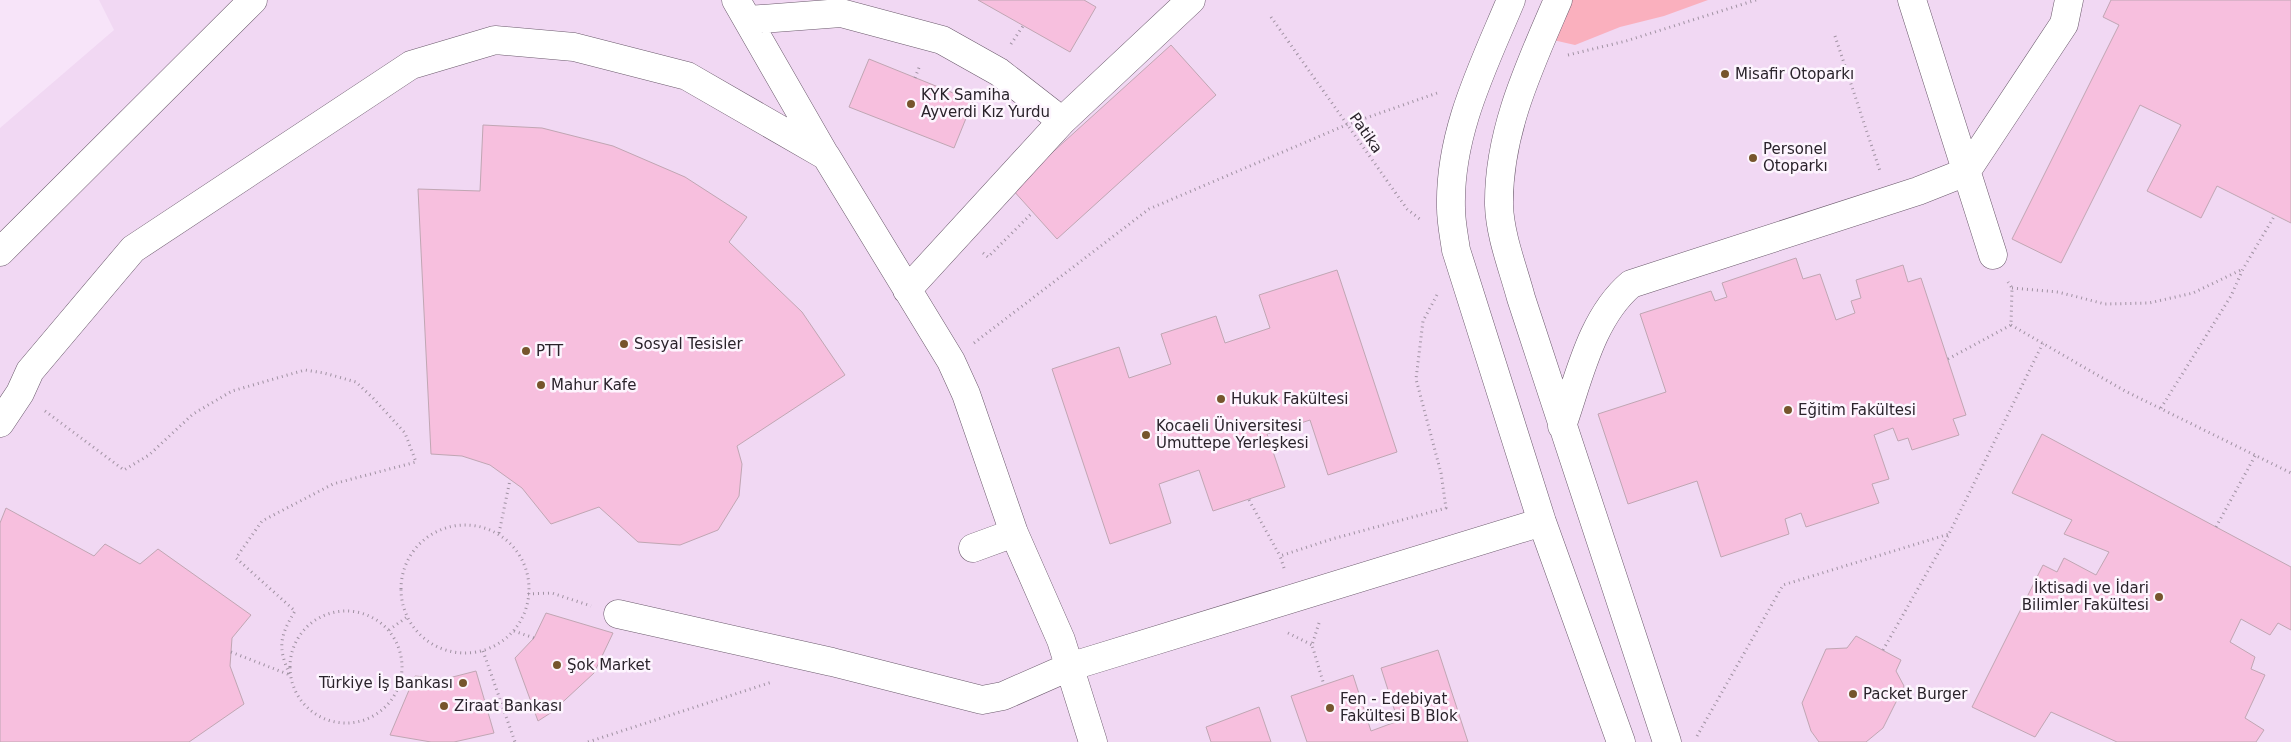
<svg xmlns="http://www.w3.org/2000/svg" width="2291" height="742" viewBox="0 0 2291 742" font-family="'DejaVu Sans',sans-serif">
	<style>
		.built { fill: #f1d8f3 }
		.green { fill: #fab0be }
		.building { fill: #f7bfde; stroke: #c0a6b3 }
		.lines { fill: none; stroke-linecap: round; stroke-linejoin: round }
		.minor-casing { stroke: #6b5a6c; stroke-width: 29 }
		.path { stroke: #a092a2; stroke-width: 3; stroke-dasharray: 1 4; stroke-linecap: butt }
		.minor { stroke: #fff; stroke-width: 28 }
		.poi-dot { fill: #76552c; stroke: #fdf5fe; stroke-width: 2 }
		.labels { text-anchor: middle; stroke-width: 5; stroke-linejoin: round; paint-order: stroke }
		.poi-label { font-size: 15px; fill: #2a232b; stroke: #fdf5fe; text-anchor: start }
		.street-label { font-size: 15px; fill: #2a232b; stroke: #fdf5fe }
	</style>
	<rect width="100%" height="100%" fill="#f7e4f9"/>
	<path class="built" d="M99 0H2291V742H0V128L114 30Z"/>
	<path class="green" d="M1569 0H1708L1664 16 1620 27 1575 45 1553 40Z"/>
	<path class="building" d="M978 0H1084L1096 7 1070 52Z
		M2111 0H2291V223L2217 186 2201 218 2147 191 2181 125 2140 105 2061 263 2012 239 2119 25 2103 17Z
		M1171 45 1216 95 1057 239 1012 189Z
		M869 59 973 101 954 148 849 107Z
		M483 125 542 128 613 146 685 177 747 217 729 242 802 312 845 375 737 446 742 464 739 496 718 530 680 545 638 542 599 507 551 524 522 488 490 465 462 456 431 454 418 189 480 191Z
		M1796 258 1803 279 1820 274 1836 320 1855 313 1851 301 1861 298 1856 280 1903 265 1908 282 1921 278 1966 415 1953 419 1959 435 1912 450 1908 438 1898 441 1893 428 1874 435 1889 479 1872 484 1879 503 1806 527 1801 513 1785 519 1789 534 1721 557 1697 481 1628 504 1598 414 1666 392 1640 314 1711 291 1715 301 1727 297 1722 283Z
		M1337 270 1397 452 1328 475 1310 420 1267 434 1285 487 1213 511 1199 470 1159 484 1171 523 1110 544 1052 369 1119 347 1129 378 1171 364 1161 334 1216 316 1225 343 1270 328 1259 295Z
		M2042 434 2291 567V630L2278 623 2270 635 2241 619 2230 642 2255 657 2251 669 2265 675 2245 718 2264 730 2256 742H2117L2051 712 2035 737 1972 707 2043 565 2057 572 2064 558 2096 575 2109 552 2064 534 2072 520 2012 493Z
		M6 508 94 556 105 544 140 564 158 549 251 615 232 638 230 666 244 704 189 742H0V523Z
		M546 613 613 633 594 673 552 712 538 721 515 658 534 638Z
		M1856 636 1901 660 1896 671 1904 686 1883 728 1866 742H1819L1811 731 1802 703 1826 649 1847 648Z
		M1438 650 1468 742H1307L1291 696 1353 675 1371 731 1398 721 1381 668Z
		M476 671 494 733 454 742H431L390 735 415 676 445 679Z
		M1259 707 1271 742H1211L1206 727Z"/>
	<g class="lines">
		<g class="minor-casing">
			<path id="minor" d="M736 0 825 155
				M1511 0C1483 67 1449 133 1451 208 1451 222 1454 236 1456 250L1542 522 1621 742
				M1558 0C1530 65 1498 132 1499 205 1500 236 1513 268 1521 298L1667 742
				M1912 0 1993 255
				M748 20 841 13 942 40 999 72 1062 121
				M0 252 253 0
				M907 290 1062 121 1191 0
				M0 423 20 393 30 371 133 249 411 65 495 40 574 47 687 76 826 156 951 361 966 394 1014 533 1061 640 1093 742
				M1562 426C1579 378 1591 318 1631 284L1918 191 1966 172 2064 24 2069 0
				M973 548 1014 533
				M618 614 832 662 982 700 1003 696 1069 667 1542 522"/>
		</g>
		<path class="path" d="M1271 17 1407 209 1421 220
			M1835 36 1880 171
			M1011 44 1023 26
			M1568 55 1626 41 1756 0
			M915 78 920 65
			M983 253 988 257 1033 212
			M2012 288 2058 292 2105 304 2149 303 2193 293 2243 269
			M2011 325 2125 391 2291 473
			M974 343 1149 209 1346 125 1440 92
			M1948 359 2011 325 2012 288 2008 282
			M2161 408 2231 296 2243 269 2275 215
			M45 411 124 470 149 455 193 414 232 391 305 370 324 373 356 382 373 398 405 433 416 462 333 484 262 521 236 558 295 611C280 636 277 647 290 675
			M1249 500 1280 556
			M401 589a64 64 0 1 1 128 0a64 64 0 1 1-128 0Z
			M2216 527 2255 456
			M499 533 510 480
			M1284 568 1280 556 1332 539 1446 508 1441 473 1416 379 1423 321 1438 293
			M528 594 552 593 591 606
			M290 667a56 56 0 1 1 112 0a56 56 0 1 1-112 0Z
			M1319 623 1312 645 1324 685
			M389 630 407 617
			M514 631 534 638
			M1288 633 1312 645
			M1883 650 1949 534 2043 343
			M483 651 515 742
			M231 652 290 675
			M1697 736 1783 585 1949 534
			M588 742 772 682"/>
		<use href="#minor" class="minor"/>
	</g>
	<g class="poi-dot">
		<circle cx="1725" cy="74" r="5"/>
		<circle cx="911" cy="104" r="5"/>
		<circle cx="1753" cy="158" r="5"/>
		<circle cx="624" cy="344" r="5"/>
		<circle cx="526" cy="351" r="5"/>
		<circle cx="541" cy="385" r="5"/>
		<circle cx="1221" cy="399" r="5"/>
		<circle cx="1788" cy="410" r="5"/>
		<circle cx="1146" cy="435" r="5"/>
		<circle cx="2159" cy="597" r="5"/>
		<circle cx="557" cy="665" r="5"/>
		<circle cx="463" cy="683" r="5"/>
		<circle cx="1853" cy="694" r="5"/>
		<circle cx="444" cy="706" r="5"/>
		<circle cx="1330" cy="708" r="5"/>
	</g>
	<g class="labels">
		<g class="poi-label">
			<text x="1735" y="79">Misafir Otoparkı</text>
			<text x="921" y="100">KYK Samiha<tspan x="921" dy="17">Ayverdi Kız Yurdu</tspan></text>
			<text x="1763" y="154">Personel<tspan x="1763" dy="17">Otoparkı</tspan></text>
			<text x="634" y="349">Sosyal Tesisler</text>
			<text x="536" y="356">PTT</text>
			<text x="551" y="390">Mahur Kafe</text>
			<text x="1231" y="404">Hukuk Fakültesi</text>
			<text x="1798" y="415">Eğitim Fakültesi</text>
			<text x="1156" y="431">Kocaeli Üniversitesi<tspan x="1156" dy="17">Umuttepe Yerleşkesi</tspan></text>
			<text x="2149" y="593" text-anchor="end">İktisadi ve İdari<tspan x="2149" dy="17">Bilimler Fakültesi</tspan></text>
			<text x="567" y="670">Şok Market</text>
			<text x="453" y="688" text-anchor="end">Türkiye İş Bankası</text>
			<text x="1863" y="699">Packet Burger</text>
			<text x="1340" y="704">Fen - Edebiyat<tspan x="1340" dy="17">Fakültesi B Blok</tspan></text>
			<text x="454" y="711">Ziraat Bankası</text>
		</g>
		<g class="street-label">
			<text transform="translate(1366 133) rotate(55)" y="5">Patika</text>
		</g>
	</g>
</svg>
